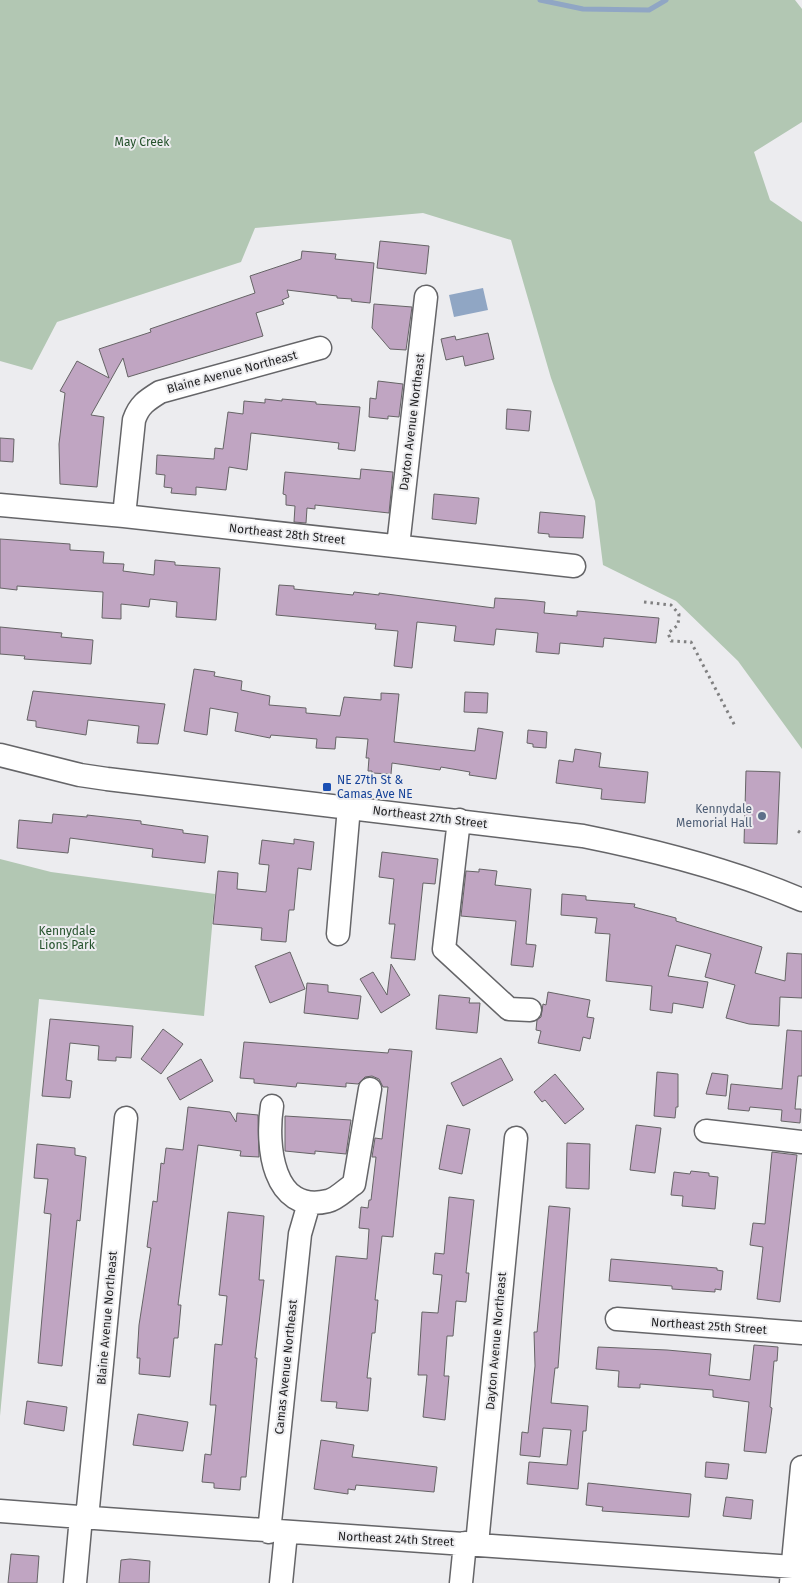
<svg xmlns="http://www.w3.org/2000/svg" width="802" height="1583" viewBox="0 0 802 1583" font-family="'Fira Sans',sans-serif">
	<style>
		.green { fill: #b2c7b3 }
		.water { fill: #90a6c4 }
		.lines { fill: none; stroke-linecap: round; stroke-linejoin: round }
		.stream { stroke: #90a6c4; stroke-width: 5 }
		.building { fill: #c0a5c2; stroke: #666466 }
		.minor-casing { stroke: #656568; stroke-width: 25 }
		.path { stroke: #808081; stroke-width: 3; stroke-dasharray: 2.5 4; stroke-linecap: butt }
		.minor { stroke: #fff; stroke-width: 22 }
		.transit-dot { fill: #1a4fb4; stroke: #ececef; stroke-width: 2 }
		.service-dot { fill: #5c6f8a; stroke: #ececef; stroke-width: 2 }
		.labels { text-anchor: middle; stroke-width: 4; stroke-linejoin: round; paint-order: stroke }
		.park-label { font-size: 12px; fill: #25522c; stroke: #ececef }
		.street-label { font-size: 12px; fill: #1f1f20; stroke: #ececef }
		.transit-label { font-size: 12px; fill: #164399; stroke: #ececef; text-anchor: start }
		.service-label { font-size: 12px; fill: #4e5e75; stroke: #ececef; text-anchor: end }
	</style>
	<rect width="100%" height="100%" fill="#ececef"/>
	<path class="green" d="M0 0H795L802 9V122L754 152 770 200 802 222V749L738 661 676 601 603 565 595 501 551 378 511 240 423 213 255 228 241 262 57 322 32 370 0 361Z
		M0 859 51 872 215 894 204 1016 39 999 0 1416Z"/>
	<path class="water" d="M483 288 488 310 454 317 449 295Z"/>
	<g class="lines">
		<path class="stream" d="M540 0 583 9 649 10 666 0"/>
	</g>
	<path class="building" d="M380 241 429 246 426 274 377 268Z
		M302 251 336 254 335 259 374 263 370 303 351 301 352 299 337 298V296L287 290 289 297 282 300 284 304 256 313 263 336 128 377 123 358 91 415 104 417 97 487 60 484 59 444 65 393 60 391 77 361 109 378 99 349 151 332 150 329 255 293 250 276 301 259Z
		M374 304 412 307 406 350 390 349 372 328Z
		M488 333 494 359 465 366 463 356 446 360 441 339 455 336 456 340Z
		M378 381 403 384 399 417 388 416V419L369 417 370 398 376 399Z
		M265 399 282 401V399L316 402V404L360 407 355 451 338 449 339 443 251 433 247 470 229 467 226 490 196 487V495L171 493 172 488 164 487 165 475 156 474 157 455 214 459 215 448 223 449 228 412 243 414 244 401 265 403Z
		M507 409 531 411 529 431 506 429Z
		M0 438 14 439 13 462 0 461Z
		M361 469 393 472 389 513 315 505V509L307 508 306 523 294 522 295 506 286 505V495L283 494 285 472 360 479Z
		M434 494 479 498 476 524 432 519Z
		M540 512 585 516 583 538 549 537V534L538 533Z
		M0 539 70 544V550L104 552 103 563 124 564 123 571 154 575 155 560 175 562V565L220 568 216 620 176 617 177 602 150 599 149 607 121 604V619L102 618 103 592 17 586V590L0 588Z
		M279 585 294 586V589L353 595 354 592 379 595V593L494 608 495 598 526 600 545 602 544 613 577 616V611L659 618 656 643 604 638 603 647 560 643 559 654 536 652 538 633 496 629 494 645 454 641 456 626 417 622 412 668 394 666 398 631 375 629 376 624 276 615Z
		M0 627 62 633 61 637 93 640 91 664 24 659 25 656 0 654Z
		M194 669 215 672 214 676 242 681 241 690 270 696 269 705 306 708V713L340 716 344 697 381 700V693L399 694 394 742 475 751 478 728 503 732 496 779 469 775 470 772 441 767 440 770 392 763 391 774 372 773V771H368L369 758H366L368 739 336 737 335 749 316 748 317 739 271 735 270 738 235 731 238 713 210 708 207 735 184 731Z
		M33 691 165 704 158 744 137 743 139 726 88 720 86 735 36 727V721L27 720Z
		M465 692 488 693 487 713 464 712Z
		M528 730 547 732 546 748 533 747V744L527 743Z
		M575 749 601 753 599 767 648 772 645 803 601 799 602 789 556 783 559 760 573 762Z
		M746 771 780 772 777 844 744 843Z
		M53 814 87 817V815L141 821V824L183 830V833L208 836 205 863 152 857 153 849 70 838 68 853 17 848 19 820 52 823Z
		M294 839 314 842 311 870 298 868 294 910H289L286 942 261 940 262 928 213 924 218 871 238 873 237 889 266 892 269 865 259 864 262 840 294 844Z
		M382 852 438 859 435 884 423 883 415 960 391 958 395 924H389L394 879 379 877Z
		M479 869 497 871 495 885 531 889 526 944 536 945 533 967 511 965 516 921 461 916 466 871 479 872Z
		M562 894 586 896V900L635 904 634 907 676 918V921L762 947 755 973 785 981 787 953 802 954V998L780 997 779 1026 749 1024 726 1018 735 985 705 977 711 954 676 945 668 976 708 982 703 1008 673 1003 672 1013 650 1010 652 986 606 981 610 934 595 933 597 918 561 915Z
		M290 952 305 989 270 1003 255 966Z
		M391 964 410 995 381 1013 360 979 373 972 387 995Z
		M307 983 328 985V992L361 996 358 1019 304 1013Z
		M548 992 590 1000 587 1017 594 1018 590 1039 583 1037 580 1051 538 1043 541 1031 536 1030 537 1020 541 1017 543 1004 546 1005Z
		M439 995 470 998 469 1003H480L477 1033 436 1029Z
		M50 1019 133 1026 131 1058 116 1057V1061L98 1060 99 1046 70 1043 66 1080 72 1081 70 1098 42 1096Z
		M163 1029 183 1044 161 1074 141 1059Z
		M787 1030 802 1031V1076H798L795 1109H801L800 1123 781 1121 782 1110 750 1107 749 1111 728 1109 731 1084 782 1089Z
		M244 1042 388 1053 389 1049 412 1051 393 1237 382 1236 375 1300H378L375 1333H372L367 1378H371L368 1411 336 1408 337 1402 321 1401 336 1256 367 1259 369 1229 359 1228 361 1207 368 1208 369 1200H371L376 1157H372L375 1138 382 1139 388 1087H383L379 1079 372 1076 365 1077 358 1084 346 1083V1087L297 1083 296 1087 254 1083V1079L240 1078Z
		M501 1058 513 1080 463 1106 451 1083Z
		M201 1059 213 1081 180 1100 167 1078Z
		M657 1072 678 1074V1107H676L675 1118 654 1116Z
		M712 1073 728 1075 726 1096 706 1094Z
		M555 1074 584 1109 565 1124 545 1100 542 1102 534 1092Z
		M188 1107 230 1112 236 1122 237 1113 258 1115 259 1157 240 1156 241 1151 198 1145 178 1305H181L178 1338H174L170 1377 139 1374 140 1358H137L139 1325 151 1248 147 1247 153 1201 157 1202 161 1163 164 1164 166 1148 183 1150Z
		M285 1116 351 1120 346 1154 315 1151V1154L285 1151Z
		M447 1125 470 1129 462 1174 439 1169Z
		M636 1125 661 1128 655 1173 630 1170Z
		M567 1143 590 1144 589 1189 566 1188Z
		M37 1144 75 1148V1155L86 1157 80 1221 77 1220 62 1366 38 1363 51 1214 44 1213 48 1179 34 1178Z
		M772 1152 797 1155 780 1302 757 1299 763 1247 750 1245 753 1223 765 1224Z
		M691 1171 709 1173V1176L718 1177 715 1209 682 1206 683 1196 671 1195 674 1172 690 1174Z
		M449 1197 474 1200 466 1273H469L466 1302 456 1301 453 1336H447L444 1376H449L445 1420 423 1417 427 1375H418L422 1312 438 1313 442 1275 433 1274 435 1253 444 1254Z
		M549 1206 570 1208 558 1368H555L551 1403 588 1406 586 1431H583L578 1489 527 1484 529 1462 567 1465 571 1430 543 1428 540 1457 520 1455 522 1432 528 1433 535 1366 534 1332H537Z
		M228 1212 264 1216 259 1280H264L255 1358H257L246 1477H241L240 1490 214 1488V1483L202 1482 205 1454 211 1455 216 1405H210L215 1344 222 1345 227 1296 219 1295Z
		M611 1259 717 1268V1270L723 1271 721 1290 715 1289V1292L672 1289V1286L609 1281Z
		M754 1345 778 1347 777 1361H774L770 1407 772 1408 766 1453 744 1451 749 1402 713 1397V1390L640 1384V1388L618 1387 619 1371 596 1369 598 1347 667 1350 711 1354 709 1375 750 1380Z
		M27 1401 67 1407 64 1431 24 1424Z
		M138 1414 188 1422 183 1451 133 1445Z
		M321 1440 354 1445 352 1457 437 1467 434 1492 356 1485 355 1490 348 1489V1494L314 1489Z
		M706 1462 729 1464 727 1479 705 1477Z
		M588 1483 691 1494 689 1517 602 1511 603 1507 586 1505Z
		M726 1497 753 1500 751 1519 723 1516Z
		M11 1554 39 1556 37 1583H8Z
		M130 1559 150 1561 149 1583H119L121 1560Z"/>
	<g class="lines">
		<g class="minor-casing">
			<path id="minor" d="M0 505 124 516 574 566
				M124 516 134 420C139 405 147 400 160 392L320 348
				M398 546 426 297
				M0 755 80 775 107 779 583 836C658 851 732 870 802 900
				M459 820 444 949 509 1009 530 1010
				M338 934 349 807
				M272 1106C266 1144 272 1215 328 1201 337 1199 346 1189 354 1184L370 1089
				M706 1131 802 1142
				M617 1319 802 1333
				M0 1511C264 1531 528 1549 793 1567
				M87 1518 126 1118
				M269 1532 300 1234 309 1203
				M477 1544 516 1138
				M75 1583 81 1517
				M281 1583 286 1533
				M461 1583 465 1543
				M791 1583 802 1467"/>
		</g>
		<path class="path" d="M644 602 671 605 679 614 678 625 668 633 671 641 691 642 735 726
			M798 831 802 834"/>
		<use href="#minor" class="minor"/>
	</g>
	<rect class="transit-dot" x="322" y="782" width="10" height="10" rx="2.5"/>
	<circle class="service-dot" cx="762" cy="816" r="5"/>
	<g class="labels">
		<g class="park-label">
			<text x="142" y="146">May Creek</text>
			<text x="67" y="935">Kennydale<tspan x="67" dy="14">Lions Park</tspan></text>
		</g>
		<g class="street-label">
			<text transform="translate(232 372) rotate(-15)" y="4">Blaine Avenue Northeast</text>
			<text transform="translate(412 422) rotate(-83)" y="4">Dayton Avenue Northeast</text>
			<text transform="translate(287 534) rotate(6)" y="4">Northeast 28th Street</text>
			<text transform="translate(430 817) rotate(7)" y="4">Northeast 27th Street</text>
			<text transform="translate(107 1318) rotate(-85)" y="4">Blaine Avenue Northeast</text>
			<text transform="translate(709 1326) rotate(4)" y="4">Northeast 25th Street</text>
			<text transform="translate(496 1341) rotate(-85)" y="4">Dayton Avenue Northeast</text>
			<text transform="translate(286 1367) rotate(-84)" y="4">Camas Avenue Northeast</text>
			<text transform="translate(396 1539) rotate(3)" y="4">Northeast 24th Street</text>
		</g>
		<g class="transit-label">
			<text x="337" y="784">NE 27th St &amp;<tspan x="337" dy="14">Camas Ave NE</tspan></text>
		</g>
		<g class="service-label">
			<text x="752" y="813">Kennydale<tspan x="752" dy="14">Memorial Hall</tspan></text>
		</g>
	</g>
</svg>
